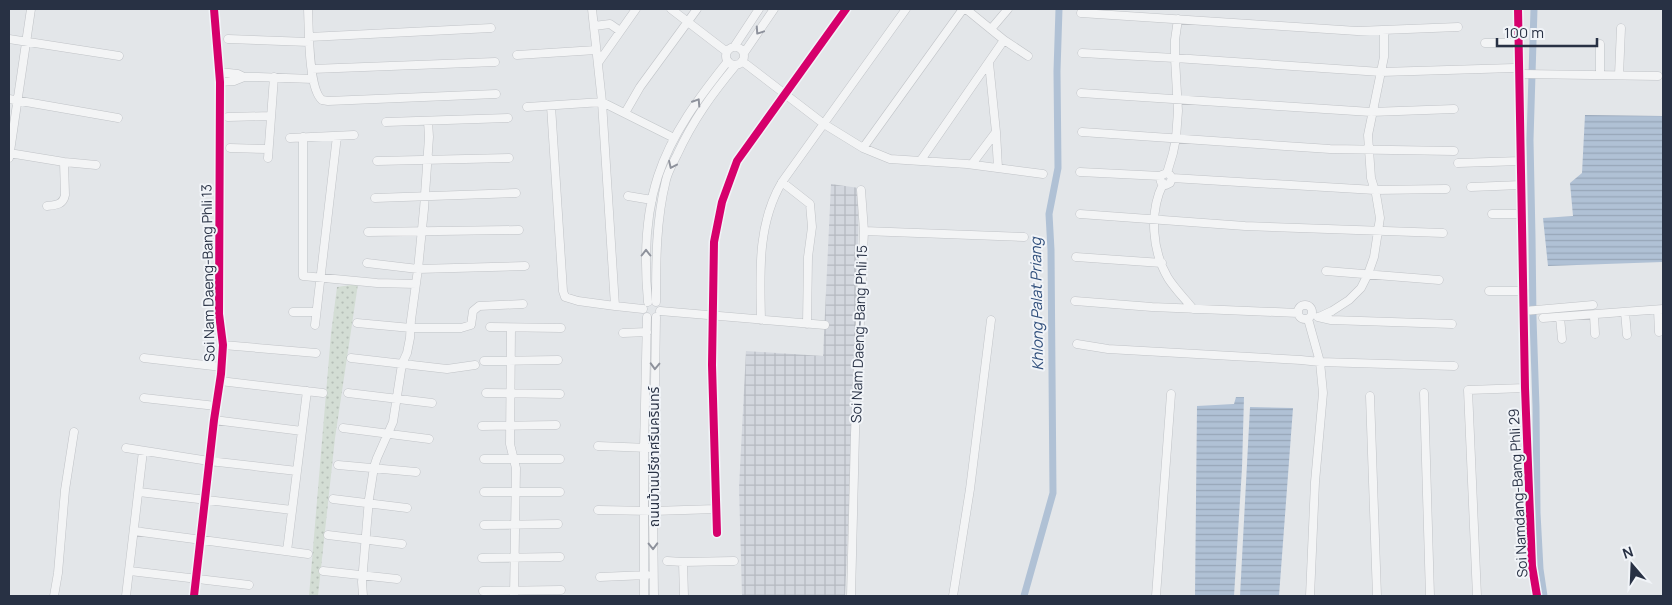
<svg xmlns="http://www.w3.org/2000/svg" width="1672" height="605" viewBox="0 0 1672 605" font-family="Manrope,'Noto Sans Thai',sans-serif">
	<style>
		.industrial { fill: url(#industrial-grid) }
		.grass { fill: url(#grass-dots) }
		.water { fill: url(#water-rules) }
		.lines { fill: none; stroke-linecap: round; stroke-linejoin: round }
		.canal { stroke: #b0c1d5; stroke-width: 7 }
		.street-casing { stroke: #c0c3c7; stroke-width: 9 }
		.street { stroke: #f3f4f5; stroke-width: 8 }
		.cycleway-casing { stroke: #f1f4f8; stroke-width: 11 }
		.cycleway { stroke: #d6006c; stroke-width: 8 }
		.oneway { stroke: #8e929c }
		.labels { text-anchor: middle; stroke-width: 4; stroke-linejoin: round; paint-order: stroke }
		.street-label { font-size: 14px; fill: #283144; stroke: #f1f4f8 }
		.water-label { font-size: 15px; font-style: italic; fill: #2f4e7b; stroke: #f1f4f8 }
	</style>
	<defs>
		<pattern id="industrial-grid" width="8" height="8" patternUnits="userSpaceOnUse" patternTransform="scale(1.25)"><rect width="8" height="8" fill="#d3d7de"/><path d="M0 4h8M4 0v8" fill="none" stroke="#b5b9c0"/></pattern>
		<pattern id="grass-dots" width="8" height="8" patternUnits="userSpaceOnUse" patternTransform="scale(1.25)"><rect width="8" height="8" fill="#d3ddd4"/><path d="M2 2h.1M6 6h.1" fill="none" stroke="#b5beb7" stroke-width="1.8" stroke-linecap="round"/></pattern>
		<pattern id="water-rules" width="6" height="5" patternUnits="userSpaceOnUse" patternTransform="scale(1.25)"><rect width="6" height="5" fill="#b0c1d5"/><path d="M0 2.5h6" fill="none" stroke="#97a6b8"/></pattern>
	</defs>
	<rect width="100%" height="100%" fill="#e3e6e9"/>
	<path class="industrial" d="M831 184 859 188 856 353 845 596H742L739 488 746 351 823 356Z"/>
	<path class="grass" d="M358 284 335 438 318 596H309L331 334 337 287Z"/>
	<path class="water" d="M1585 115 1663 116V262L1548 266 1543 218 1573 216 1570 183 1582 173Z
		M1236 397H1244L1242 468 1234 596H1195L1197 406 1234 404Z
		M1250 407 1293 408 1279 596H1240Z"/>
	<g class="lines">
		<path class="canal" d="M1534 9 1530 140 1532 237 1533 318 1536 407 1537 513 1540 569 1544 596
			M1024 596 1053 493 1051 250 1049 214 1058 168 1057 71 1059 9"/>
		<g class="street-casing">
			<path id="street" d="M308 9C309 27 308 89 322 100L328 101 496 94
				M592 9 602 102 615 306 643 309
				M671 9 727 52
				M963 9 863 148 890 159 967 164 1043 174
				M966 9 1004 40
				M1518 9 1525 388 1532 566 1537 596
				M1081 13 1357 31 1458 27
				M594 26 610 24 620 31
				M991 29 1008 9
				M309 37 491 28
				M9 39 119 56
				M228 39 309 42
				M1485 43H1519
				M1600 44V75
				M734 47 759 9
				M726 56a9 9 0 1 1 18 0a9 9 0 1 1-18 0Z
				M744 53 774 9
				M1082 53 1175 58 1381 72 1514 68
				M517 55 596 50
				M742 61 824 124 863 148
				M598 63 636 9
				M312 69 495 62
				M219 72 238 74 244 77
				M1519 74 1658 76
				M1619 75 1621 28
				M220 82 234 81 244 77H258L313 79
				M1081 93 1371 112 1454 109
				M9 99 118 118
				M551 106 563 291 565 297 578 301 615 306
				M527 107 602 102 674 138
				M625 113 640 87 697 9
				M228 117 271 116
				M386 122 508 118
				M996 132 998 168
				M1082 132 1330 149 1454 151
				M303 137V276L377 283 416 284
				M290 138 354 135
				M230 148 268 149
				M9 153 64 162 96 165
				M9 158 31 9
				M268 158 274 77
				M921 160 1004 40 1028 56
				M377 161 509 158
				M1458 163 1521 161
				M972 164 996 132 989 63
				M1080 172 1161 176
				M1167 173 1170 175 1172 178 1170 183 1166 185 1161 182 1160 178 1162 175 1167 173 1173 153 1176 138 1178 111 1175 58V40L1178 19
				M1172 178 1375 190 1446 189
				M782 182 810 204 812 227 808 257 807 324
				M1163 184C1149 212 1152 251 1168 278 1175 289 1185 299 1193 309
				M1471 187 1521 185
				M861 190 864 231
				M628 196 652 200
				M375 198 516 193
				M47 206C56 205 63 205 65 195L64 162
				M1080 214 1245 226 1443 233
				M1492 214H1522
				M368 232 519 230
				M1076 257 1162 263
				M367 263 418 269 525 266
				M1326 271 1439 280
				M1489 291H1524
				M1075 301 1152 307 1298 313
				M648 302C644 260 645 216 658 176 672 133 700 96 728 61
				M656 302C656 261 656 220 666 180 668 171 673 163 677 155 693 120 712 94 736 65
				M1298 312a7 7 0 1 1 14 0a7 7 0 1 1-14 0Z
				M1658 310 1659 332
				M660 311 825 325
				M1524 311 1593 305
				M293 312H316
				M1625 312 1627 335
				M1594 315 1595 334
				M1318 317 1331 320 1452 324
				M1319 317 1332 311 1349 300 1361 288 1368 274 1374 257 1380 218 1376 194 1371 178 1368 135 1384 57V30
				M1560 317 1562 339
				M1543 318 1663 309
				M1308 319 1320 362 1323 393 1315 482 1310 596
				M761 320C760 273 757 224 782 182L906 9
				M357 323 411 328H461L471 325 473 311 479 306 523 304
				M315 325 337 136
				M490 327 561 328
				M511 328 510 444 516 468 514 596
				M623 333 647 332
				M1077 344 1108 349 1301 360 1320 362 1454 366
				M223 345 316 353
				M144 358 222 367
				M351 358 447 369 475 365
				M484 361 558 360
				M220 381 323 393
				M348 393 432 403
				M486 393 560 394
				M1424 393 1430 596
				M1370 396 1377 596
				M144 398 216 406
				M214 420 302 431
				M482 426 556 425
				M343 428 429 439
				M598 446 649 448
				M126 448 209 461 297 471
				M484 459H560
				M338 465 416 472
				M139 492 292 510
				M484 492H560
				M333 499 407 508
				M598 510 653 511 716 509
				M484 525 558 524
				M134 531 308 554
				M717 533 712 365 714 242 722 202 737 161 846 9
				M328 535 402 544
				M287 551 307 391
				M482 558 560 557
				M667 561 683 562 734 561
				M683 562 684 596
				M130 571 249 585
				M323 571 397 579
				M600 577 647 575
				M483 591 561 590
				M54 596 58 573 65 490 74 432
				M126 596 143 451
				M194 596 214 420 221 374 223 345 219 314 220 82 214 9
				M363 596 362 582 369 499 374 467 377 458 393 422 402 364 407 353 410 338 411 320 418 269 424 209 429 137 428 121
				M644 596V448L647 317
				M654 596 653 511 656 317
				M851 596 855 433 864 231 1024 237
				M953 596 970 489 991 320
				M1156 596 1171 394
				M1477 596 1468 390 1525 388"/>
		</g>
		<use href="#street" class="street"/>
		<g class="cycleway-casing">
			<path id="cycleway" d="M1518 9 1525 388 1532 566 1537 596
				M717 533 712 365 714 242 722 202 737 161 846 9
				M194 596 214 420 221 374 223 345 219 314 220 82 214 9"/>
		</g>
		<use href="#cycleway" class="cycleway"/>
	</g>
	<defs><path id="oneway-chevron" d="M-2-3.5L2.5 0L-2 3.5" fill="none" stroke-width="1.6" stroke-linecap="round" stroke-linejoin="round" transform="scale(1.25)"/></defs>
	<g class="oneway">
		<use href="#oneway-chevron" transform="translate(759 31) rotate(124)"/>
		<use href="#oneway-chevron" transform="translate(697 102) rotate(-57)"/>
		<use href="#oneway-chevron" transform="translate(672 165) rotate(115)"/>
		<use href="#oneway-chevron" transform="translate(646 253) rotate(-90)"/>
		<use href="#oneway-chevron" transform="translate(655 366) rotate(92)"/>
		<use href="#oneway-chevron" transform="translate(653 546) rotate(89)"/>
	</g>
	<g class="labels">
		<g class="street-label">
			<text transform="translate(208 273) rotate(-91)" y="5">Soi Nam Daeng-Bang Phli 13</text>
			<text transform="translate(859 334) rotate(-88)" y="5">Soi Nam Daeng-Bang Phli 15</text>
			<text transform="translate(654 457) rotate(-90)" y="5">ถนนบ้านปรีชาศรีนครินทร์</text>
			<text transform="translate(1518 493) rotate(-93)" y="5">Soi Namdang-Bang Phli 29</text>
		</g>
		<g class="water-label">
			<text transform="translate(1037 304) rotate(-91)" y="5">Khlong Palat Priang</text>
		</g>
	</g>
	<rect width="1672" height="605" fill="none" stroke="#283144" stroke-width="20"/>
	<g transform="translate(1632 565) rotate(341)" stroke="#f1f4f8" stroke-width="4" paint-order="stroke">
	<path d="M0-4L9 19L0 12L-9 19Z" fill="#283144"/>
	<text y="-8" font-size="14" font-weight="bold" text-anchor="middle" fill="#283144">N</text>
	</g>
	<path d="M1497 38v8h100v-8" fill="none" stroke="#283144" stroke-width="2.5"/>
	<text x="1504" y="38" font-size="15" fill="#283144" stroke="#f1f4f8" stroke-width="4" paint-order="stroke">100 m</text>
</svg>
